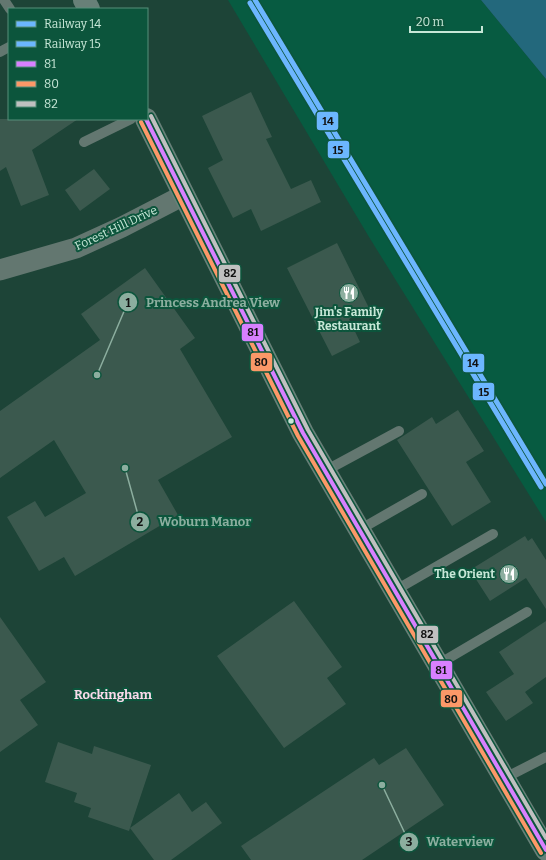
<svg xmlns="http://www.w3.org/2000/svg" width="546" height="860" viewBox="0 0 546 860" font-family="Bitter,serif">
	<style>
		.built { fill: #075b41 }
		.water { fill: #23687c }
		.building { fill: #3b594e }
		.lines { fill: none; stroke-linecap: round; stroke-linejoin: round }
		.lane { stroke: #637770; stroke-width: 10 }
		.street { stroke: #637770; stroke-width: 21 }
		.primary { stroke: #688078; stroke-width: 22 }
		.bus-1-casing { stroke: #0c553c; stroke-width: 7 }
		.bus-2-casing { stroke: #0c553c; stroke-width: 7 }
		.bus-3-casing { stroke: #0c553c; stroke-width: 7 }
		.bus-1 { stroke: #d880ff; stroke-width: 4 }
		.bus-2 { stroke: #fc9868; stroke-width: 4 }
		.bus-3 { stroke: #c0c0c0; stroke-width: 4 }
		.rail-1-casing { stroke: #0c553c; stroke-width: 8 }
		.rail-2-casing { stroke: #0c553c; stroke-width: 8 }
		.rail-1 { stroke: #6cb6fe; stroke-width: 5 }
		.rail-2 { stroke: #6cb6fe; stroke-width: 5 }
		.bus-dot { fill: #c7e7d7; stroke: #0c553c; stroke-width: 1.5 }
		.labels { text-anchor: middle; stroke-width: 4; stroke-linejoin: round; paint-order: stroke }
		.street-label { font-size: 12px; fill: #c7e7d7; stroke: #0c553c }
		.poi-label { font-size: 12px; font-weight: bold; fill: #c7e7d7; stroke: #0c553c }
		.neighbourhood-label { font-size: 13px; font-weight: bold; fill: #f8daea; stroke: #0c553c }
		.leader { fill: none; stroke: #8cae9f; stroke-width: 1.5 }
		.callout-dot { fill: #8cae9f; stroke: #0c553c; stroke-width: 1.5 }
		.mark-label { font-size: 12px; text-anchor: middle; font-weight: bold; fill: #111 }
		.callout-label { font-size: 13px; text-anchor: middle; font-weight: bold; fill: #8cae9f; stroke: #0c553c; stroke-width: 4; stroke-linejoin: round; paint-order: stroke }
		.line-badge { stroke: #0c553c; stroke-width: 1.5 }
		.pale-badge-label { font-size: 11px; text-anchor: middle; font-weight: bold; fill: #111 }
	</style>
	<rect width="100%" height="100%" fill="#1d4437"/>
	<path class="built" d="M228 0H481L546 79V522L369 237Z"/>
	<path class="water" d="M481 0H546V79Z"/>
	<path class="building" d="M251 92 272 137 266 139 291 189 311 180 321 202 261 231 251 209 233 218 208 168 223 160 202 116Z
		M0 119H78L32 150 49 195 21 206 6 167 0 171Z
		M94 169 110 189 80 211 65 190Z
		M337 243 369 308 349 319 360 342 332 356 287 268Z
		M145 268 195 338 180 349 232 437 158 480 178 515 75 576 64 557 39 571 7 517 35 501 45 517 86 493 54 440 0 478V411L100 340 81 314Z
		M458 410 484 451 466 462 491 502 452 526 397 440 432 417 436 424Z
		M525 536 528 541 532 538 546 560V609L526 578 490 601 470 570Z
		M294 601 342 667 327 678 346 704 284 748 217 656Z
		M0 617 46 682 20 700 38 725 0 752Z
		M546 621V677L525 692 533 703 506 721 486 692 514 674 499 652Z
		M58 742 92 754 94 746 151 765 129 831 88 817 91 808 74 802 77 793 45 782Z
		M406 748 444 805 362 860H251L241 846 374 758 379 765Z
		M179 793 192 812 206 802 222 823 171 860H154L130 828Z"/>
	<g class="lines">
		<path class="lane" d="M4 0 10 9
			M0 52 9 47
			M84 142 131 119
			M325 471 399 431
			M359 530 422 494
			M394 591 493 534
			M437 665 527 612
			M503 779 546 757"/>
		<path class="street" d="M0 270 76 248 122 227 184 195"/>
		<path class="primary" d="M84 0 89 9
			M146 119 303 433 546 850"/>
		<g class="bus-1-casing">
			<path id="bus-1" d="M146 119 303 433 546 850"/>
		</g>
		<g class="bus-2-casing">
			<path id="bus-2" d="M141 122 298 436 541 853"/>
		</g>
		<g class="bus-3-casing">
			<path id="bus-3" d="M151 116 308 430 546 838"/>
		</g>
		<use href="#bus-1" class="bus-1"/>
		<use href="#bus-2" class="bus-2"/>
		<use href="#bus-3" class="bus-3"/>
		<g class="rail-1-casing">
			<path id="rail-1" d="M255 0 546 484"/>
		</g>
		<g class="rail-2-casing">
			<path id="rail-2" d="M250 3 541 487"/>
		</g>
		<use href="#rail-1" class="rail-1"/>
		<use href="#rail-2" class="rail-2"/>
	</g>
	<defs>
		<g id="restaurant-disc" transform="scale(1)"><circle r="9.5" fill="#8cae9f" stroke="#0c553c"/><path d="M-5-6h1v4h1v-4h1v4h1v-4h1v5L-1.5 .5V6h-2V.5L-5-1ZM5-6V6H3V1.5H1.5Q1.5-4 5-6Z" fill="#fff"/></g>
	</defs>
	<g fill-rule="evenodd">
		<use href="#restaurant-disc" x="349" y="293"/>
		<use href="#restaurant-disc" x="509" y="574"/>
	</g>
	<circle class="bus-dot" cx="291" cy="421" r="3.5"/>
	<g class="labels">
		<g class="street-label">
			<text transform="translate(116 228) rotate(-25)" y="4">Forest Hill Drive</text>
		</g>
		<g class="poi-label">
			<text x="349" y="316">Jim's Family<tspan x="349" dy="14">Restaurant</tspan></text>
			<text x="495" y="578" text-anchor="end">The Orient</text>
		</g>
		<g class="neighbourhood-label">
			<text x="113" y="699">Rockingham</text>
		</g>
	</g>
	<path class="leader" d="M97 375L128 302M125 468L140 522M382 785L409 842"/>
	<g class="callout-dot">
		<circle cx="97" cy="375" r="4"/>
		<circle cx="125" cy="468" r="4"/>
		<circle cx="382" cy="785" r="4"/>
		<circle cx="128" cy="302" r="10"/>
		<circle cx="140" cy="522" r="10"/>
		<circle cx="409" cy="842" r="10"/>
	</g>
	<g class="mark-label">
		<text x="128" y="307">1</text>
		<text x="140" y="526">2</text>
		<text x="409" y="846">3</text>
	</g>
	<g class="callout-label">
		<text x="213" y="307">Princess Andrea View</text>
		<text x="205" y="526">Woburn Manor</text>
		<text x="460" y="846">Waterview</text>
	</g>
	<g class="line-badge">
		<rect x="316" y="111" width="23" height="20" rx="4" fill="#6cb6fe"/>
		<rect x="327" y="140" width="23" height="19" rx="4" fill="#6cb6fe"/>
		<rect x="218" y="264" width="23" height="19" rx="4" fill="#c0c0c0"/>
		<rect x="241" y="323" width="23" height="19" rx="4" fill="#d880ff"/>
		<rect x="250" y="352" width="23" height="20" rx="4" fill="#fc9868"/>
		<rect x="462" y="353" width="23" height="20" rx="4" fill="#6cb6fe"/>
		<rect x="472" y="382" width="23" height="19" rx="4" fill="#6cb6fe"/>
		<rect x="416" y="625" width="23" height="19" rx="4" fill="#c0c0c0"/>
		<rect x="430" y="660" width="23" height="20" rx="4" fill="#d880ff"/>
		<rect x="440" y="689" width="23" height="19" rx="4" fill="#fc9868"/>
	</g>
	<g class="pale-badge-label">
		<text x="328" y="125">14</text>
		<text x="338" y="154">15</text>
		<text x="230" y="277">82</text>
		<text x="253" y="336">81</text>
		<text x="261" y="366">80</text>
		<text x="473" y="367">14</text>
		<text x="484" y="396">15</text>
		<text x="427" y="638">82</text>
		<text x="441" y="674">81</text>
		<text x="451" y="703">80</text>
	</g>
	<rect x="8" y="8" width="140" height="112" fill="#0c553c" stroke="#578f7a"/>
	<rect x="16" y="21" width="20" height="6" fill="#6cb6fe" stroke="#578f7a"/>
	<text x="44" y="28" font-size="12" fill="#c7e7d7">Railway 14</text>
	<rect x="16" y="41" width="20" height="6" fill="#6cb6fe" stroke="#578f7a"/>
	<text x="44" y="48" font-size="12" fill="#c7e7d7">Railway 15</text>
	<rect x="16" y="61" width="20" height="6" fill="#d880ff" stroke="#578f7a"/>
	<text x="44" y="68" font-size="12" fill="#c7e7d7">81</text>
	<rect x="16" y="81" width="20" height="6" fill="#fc9868" stroke="#578f7a"/>
	<text x="44" y="88" font-size="12" fill="#c7e7d7">80</text>
	<rect x="16" y="101" width="20" height="6" fill="#c0c0c0" stroke="#578f7a"/>
	<text x="44" y="108" font-size="12" fill="#c7e7d7">82</text>
	<path d="M410 26v6h72v-6" fill="none" stroke="#c7e7d7" stroke-width="2"/>
	<text x="416" y="26" font-size="12" fill="#c7e7d7" stroke="#0c553c" stroke-width="3" paint-order="stroke">20 m</text>
</svg>
